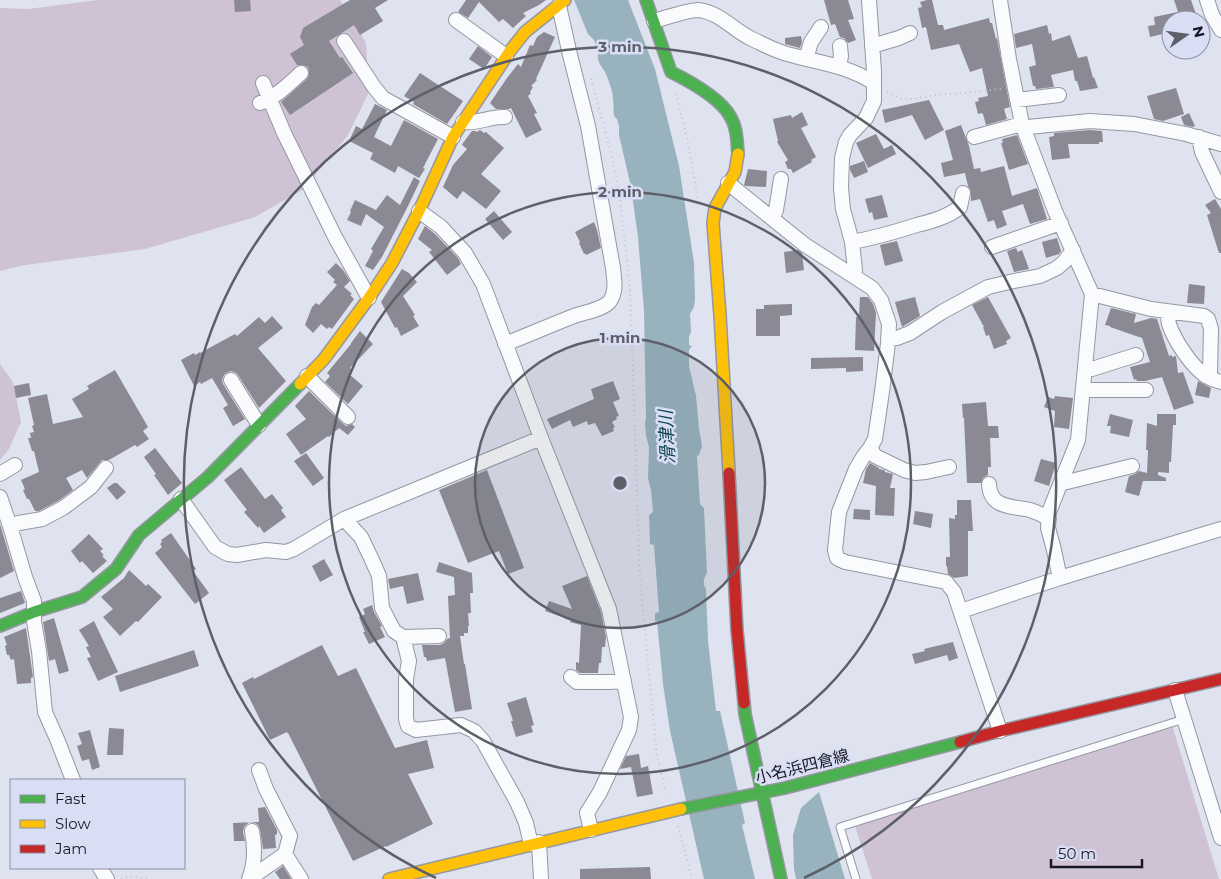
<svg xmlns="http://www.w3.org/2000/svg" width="1221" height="879" viewBox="0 0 1221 879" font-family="Montserrat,'Noto Sans JP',sans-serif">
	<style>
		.green { fill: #cec2d4 }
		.water { fill: #98b2be }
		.building { fill: #8a8994 }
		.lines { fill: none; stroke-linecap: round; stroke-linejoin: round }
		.lane-casing { stroke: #9597a1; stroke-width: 9 }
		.street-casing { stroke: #9597a1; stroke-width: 16 }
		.fast-casing { stroke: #9597a1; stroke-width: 14 }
		.slow-casing { stroke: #9597a1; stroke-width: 14 }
		.jam-casing { stroke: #9597a1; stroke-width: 14 }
		.path { stroke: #c3c3c8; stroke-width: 2; stroke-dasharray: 1 4; stroke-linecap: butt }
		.lane { stroke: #fafbfd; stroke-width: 7 }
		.street { stroke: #fafbfd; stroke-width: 14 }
		.fast { stroke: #4caf50; stroke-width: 11 }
		.slow { stroke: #ffc107; stroke-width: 11 }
		.jam { stroke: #c62828; stroke-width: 11 }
		.ring { fill: none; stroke: #5d5f69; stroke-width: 2.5 }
		.labels { text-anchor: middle; stroke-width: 5; stroke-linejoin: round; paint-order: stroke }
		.street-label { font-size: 16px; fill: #171821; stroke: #d9def5 }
		.water-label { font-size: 18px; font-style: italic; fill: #0f4452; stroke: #d9def5 }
		.centre { fill: #5d5f69; stroke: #d9def5; stroke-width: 2.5 }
		.ring-label { font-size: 15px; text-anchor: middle; font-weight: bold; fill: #5d5f69; stroke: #d9def5; stroke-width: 5; stroke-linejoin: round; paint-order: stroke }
	</style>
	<rect width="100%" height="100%" fill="#dfe2ef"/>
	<path class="green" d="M98 0H340L366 43 369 92 348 135 304 189 255 217 145 249 25 265 0 271V8L28 9Z
		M0 364 13 382 21 422 9 449 0 460Z
		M1171 722 1219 879H872L854 823Z"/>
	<path class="water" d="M574 0H628L655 69 679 166 694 263 695 299 694 307 690 314 691 332 689 337V345L692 346 689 350V366L696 396 699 428 702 446 699 455 697 456 700 504 704 508 707 573C704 577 702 584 706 589L708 641 716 711H720L745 823 742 825 755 879H704L670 731 663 684 657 621H655V613L659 612 654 545 650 544 649 515 653 512 651 490 648 479 649 447 646 436 645 422 646 419 644 311 638 237 631 187 619 135V126L617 119 614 116C613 106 614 97 611 88 609 82 607 74 603 69 599 63 596 59 599 52L594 40 588 34Z
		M819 792 845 879H796L794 869 793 835 801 808Z"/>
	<path class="building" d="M234 0H250L251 11 235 12Z
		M350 0H388L375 8 383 21 360 35 354 25 329 41 340 58 342 57 353 73 290 115 281 102 306 80 309 75V71L308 67 303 65H297L290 54 304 45 300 37 303 28Z
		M466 0H546L539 5 523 13 526 16 513 28 503 19 499 22 479 2 468 18 458 12Z
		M824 0H848L854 19 848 20 856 40 848 43 844 38 840 37 835 24 831 25Z
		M927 0H932L938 25H943L944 30 989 18 990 23H992L996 39 997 38 1010 107 1004 109 1007 119 986 125 983 114 982 113 978 114 975 102 979 101 978 98 988 96 982 68 970 72 959 44 931 50 926 27 922 28 918 8 922 7 920 2Z
		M1174 0H1191L1198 20H1171V32L1150 37 1148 26 1155 25 1154 17 1178 12Z
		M1047 25 1049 34 1051 33 1052 41 1070 35 1078 58 1087 56 1093 78 1094 77 1098 88 1080 91 1077 81H1075L1073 70 1051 75 1054 87 1036 89 1035 86H1033L1029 67 1036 65 1032 44 1016 48 1014 34Z
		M544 32 555 37 536 79 537 80 531 86 533 87 530 92 531 93 528 96 537 113 534 114 542 130 526 138 511 108 509 109H496L490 103 507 78 518 64 521 67 530 45 533 46 537 37Z
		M801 36 802 42 800 48 785 44V38Z
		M478 46 492 57 484 69 469 59Z
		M420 73 463 101 447 124 413 104 414 102 404 96Z
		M1176 88 1184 114 1163 121 1154 119 1147 96Z
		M929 100 944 130 925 140 912 115 885 123 882 110Z
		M375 104 387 110 374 137 391 146 404 120 438 139 423 168 425 169 419 178 398 166 395 173 370 159 373 153 349 141 356 126 362 129Z
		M802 112 808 125 801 128 816 157 811 160 812 162 793 173 791 169H788L785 162 788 160 777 142 778 141 773 119 791 115 792 118Z
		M1189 113 1195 126 1193 127 1184 125 1181 117Z
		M961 125 969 146 974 169 980 168 981 172 1004 166 1012 196 1037 188 1047 219 1030 224 1023 204 1002 211 1007 225 997 229 994 220 988 222 980 199 971 201V191L968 186 965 173 944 177 941 163 953 160 945 131Z
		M480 130 484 133 486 132 504 148 481 174 501 191 486 209 463 191 457 199 443 187 453 165 467 149 462 145 463 143 472 131H475L477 132Z
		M1090 130 1102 131 1103 142H1099V144H1068L1070 158 1052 160 1049 137 1054 136V133Z
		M876 134 884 149 892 145 896 154 868 168 856 143Z
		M1017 135 1028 164 1009 170 1001 143H1003L1002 139Z
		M864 161 868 172 854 178 850 170V166Z
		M748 169 767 171 766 187 746 186 744 185Z
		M414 177 420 181 408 206 382 257 373 270 365 266 373 251 371 249 384 227 366 214 361 226 347 220 351 212 350 211 355 200 376 210 387 195 400 205Z
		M882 195 888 217 874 220 872 212 869 213 865 199Z
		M1215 199 1221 209V253H1219L1207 215 1211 213 1205 205Z
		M494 211 512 232 503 240 485 219Z
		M594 222 597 230 601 248 586 255 585 253 584 254 579 243 580 242 575 232Z
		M425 226 435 234 458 258 461 264 447 275 429 252 432 250 418 239Z
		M1057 238 1061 251 1059 254 1046 258 1042 242Z
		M897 241 903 261 885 266 880 245Z
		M1016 248 1018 252 1022 250 1029 269 1014 272 1007 251Z
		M798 250 802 253 804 270 786 273 784 252Z
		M336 263 343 270 350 281 344 287 352 294 350 295 354 299 332 329 329 327 327 329 321 324 313 333 305 325 312 307 316 303 319 305 337 285 333 282 335 280 327 272Z
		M402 269 409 273 417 282 403 296 415 315 413 316 419 326 401 336 397 327 395 328 381 302Z
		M1189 284 1205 286 1204 304 1187 303Z
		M860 297H868L873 304 876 313 874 351 855 350 856 317H859Z
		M915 297 920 316 902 327 895 302Z
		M988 297 1011 338 1006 341 1007 344 994 349 989 335 986 336 983 327H984L972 305Z
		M792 304V315L780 316V336H756V309H764V305Z
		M1111 308 1136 314 1134 323 1151 318 1157 319 1169 356 1172 355V357L1176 356 1178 373 1183 372 1194 403 1174 410 1162 377 1145 381H1137L1136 379 1134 380 1130 367 1150 362 1142 338 1110 327V326L1105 325Z
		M272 316 283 328 258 348 286 381 259 408 238 375 236 373 231 371 226 373 224 375 222 380 223 384 245 419 233 426 223 408 228 405 212 378 201 384 200 382 194 386 181 360 194 353 195 355 200 352V353L235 334 237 336 259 317 265 323Z
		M360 331 373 344 350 368 352 370 349 374 363 386 348 404 325 382 330 376 327 373 351 344V343Z
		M863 357V371L846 372V368L811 369V358Z
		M115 370 148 427 143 431 149 439 137 447 135 445 109 460H102L87 478 82 470 66 478 73 490 58 501 39 511H35L29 499H27L23 490 25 489 21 480 39 472 34 451H32L28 438H31L30 433 34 432 32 426 34 425 28 398 47 394 53 424 83 417 72 399 89 389 87 386Z
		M613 381 620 399 613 402 619 416 616 417 617 419 612 422 615 427 613 428 614 431 602 436 595 423 588 425 587 421 573 427 570 420 552 429 547 419 594 399 591 389Z
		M1198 381 1211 388 1209 398 1195 395Z
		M29 383 31 395 16 398 14 386Z
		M309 391 342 423 346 426 352 424 355 427 348 435 339 428 329 437 328 436 301 455 286 434 306 419 295 406Z
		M1055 396 1073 398 1069 429 1054 427 1055 411 1044 407 1048 397 1054 399Z
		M986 402 988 426H998L999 438H990L991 467H988V475L983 478 981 483H967L964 418H963L962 404Z
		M1110 414 1133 420 1129 437 1110 433 1111 426H1107Z
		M1157 414H1176V425H1173L1171 462H1169V473L1158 472V475L1166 478V481H1143L1139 496 1125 492 1129 476 1135 474 1139 471 1147 473 1148 450H1146L1147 423 1157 426Z
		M155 448 182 483 168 495 154 475 156 474 144 457Z
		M306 453 324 478 313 486 294 461Z
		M1041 459 1056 463 1049 486 1034 481Z
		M870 463 879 468V469L884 470 885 471V472L893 474 890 488H895L894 516 875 515 876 486 863 483 866 469Z
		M241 467 265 499 272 494 283 508 281 510 286 517 264 533 259 526 258 528 244 512 247 510 224 480Z
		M487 470 524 568 508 574 499 551 468 563 439 490Z
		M114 483H117L126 492 117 500 107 488Z
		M957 500H971L973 531H968V576L954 578 948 574 947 566H946V557H950L949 518 955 519V515H957Z
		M854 509 870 510V520L853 519Z
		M915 511 933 514 931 528 913 524Z
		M0 524 14 571 0 578Z
		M171 533 196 569 193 571 209 593 195 604 155 553 162 547 160 544 162 542 161 540Z
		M89 534 103 549 100 551 104 555 102 556 107 561 93 573 82 561 80 563 71 551Z
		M324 559 333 575 320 582 312 566Z
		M439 562 472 573 473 593H470L471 613H468L469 626H468V633H464V636H460L464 664H465L472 709 455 712 445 658 427 661 426 657H424L422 645H440L444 643 447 639 450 638 448 596 455 595 454 577 436 572Z
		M129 570 146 586 148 584 162 597 138 622 136 621 120 636 103 617 113 609 101 597 124 578Z
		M418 573 424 600 407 604 403 586 390 589 388 579Z
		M587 576 601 612 606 637 605 647H602L601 663H599L598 673H580L576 670V662L579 663 581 625 570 622 571 620 545 611 549 601 572 609 562 586Z
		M21 591 25 603 0 613V598Z
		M372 605 374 612 382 626 380 627 385 637 369 644 363 632H365L359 617 365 614 363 609Z
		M54 618 69 671 59 674 55 659 49 661 43 622Z
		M94 621 118 672 98 681 87 658 91 657 86 647 89 646 79 630Z
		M26 628 33 677 31 678V683L17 684 14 659 11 660 9 655H7L5 646 7 645 4 637Z
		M953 642 958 658 949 661 947 655 915 664 912 654 925 651 924 649Z
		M322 645 338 676 356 668 395 748 427 740 434 768 408 774 433 824 386 847V846L353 861 288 733H287V732L270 740 242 683 253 677 254 679Z
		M194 650 199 666 120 692 115 676Z
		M526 697 534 725 531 726 533 732 516 737 511 721H513L507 703Z
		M109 728 124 729 123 755H107Z
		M90 730 100 767 92 770 89 759 82 761 77 746 82 744 78 733Z
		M639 754 641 768 648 766 653 794 637 797 631 767 620 769 626 756Z
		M265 807 277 830V834L275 835 276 848 263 849 260 829 258 825 255 823 250 822 247 824 244 827 243 832 245 841H234L233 823 259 822 258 808Z
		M283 866 291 879H280L275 872Z
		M650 867 651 879H580V869Z"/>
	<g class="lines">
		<g class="lane-casing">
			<path id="lane" d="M856 879 840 827 1184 719"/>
		</g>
		<g class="street-casing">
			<path id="street" d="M1000 0 1009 59 1022 124 1055 211 1092 294 1078 440 1049 512 1048 528 1053 546 1060 578
				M1207 0 1212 15 1221 30
				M456 20 506 56
				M654 21C664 18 689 10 698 10 720 12 734 31 752 39 765 45 777 52 791 55 820 63 849 66 874 83
				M344 41 374 87 383 98 453 137
				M872 46 899 38 910 33
				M806 59 811 42 821 27
				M839 67 841 56 840 46
				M263 83 284 133 335 237 369 298
				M1017 100 1059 95
				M260 103C276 97 288 85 301 73
				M463 122C478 124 491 116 505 117
				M974 137 1022 124 1028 127 1090 121 1134 124 1186 134 1221 144
				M1199 137 1202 152 1221 192
				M728 183 805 245 872 288 881 300 889 324 888 343 882 392 875 439 870 448 863 457 856 469 839 512 835 550 837 558 845 562 946 582 954 592 1000 731
				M419 211 441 227 465 253 483 284 541 438 609 609 631 717 629 730 600 792 587 813 591 830
				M772 218 776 210 781 179
				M852 242C874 238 895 232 917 225 932 221 948 217 960 207L963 193
				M992 247 1061 223
				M852 275 855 270 852 242 843 209 841 188 842 158 846 142 850 135 866 118 874 101V71L869 0
				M1092 294 1151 309 1204 316 1208 319 1211 329 1210 373 1208 377
				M1168 312C1168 316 1168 320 1169 324 1174 340 1192 367 1206 376 1211 379 1216 381 1221 382
				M888 339 897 338 910 333 942 312 988 287 1014 281 1040 276 1057 268 1064 262 1073 250
				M505 344C528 335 551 325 574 316 584 312 603 310 610 301 617 291 614 279 613 268L588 126 570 55 559 6
				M1085 369H1092L1136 355
				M307 376 348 417
				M231 380 259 425
				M1083 390H1146
				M870 448 875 456 904 470 915 473 926 472 949 467
				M0 474 15 465
				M1061 482H1067L1132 466
				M989 484C990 509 1013 506 1030 510 1037 512 1043 515 1049 519
				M0 497 10 526 25 577 34 601V621L39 651 45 712 57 739 73 780
				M181 499 215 547 228 554 237 555 266 550 286 552 294 549 344 519 541 438
				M344 519 361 537 372 560 379 576 382 608 394 631 403 637 409 661 406 679V719L408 726 416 730 461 725 474 731 483 741 517 802 526 823 531 844
				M10 526 19 523 42 519 63 508 91 487 106 468
				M961 611 1060 578 1221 529
				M403 637 439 636
				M571 677 577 682H609L624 681
				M1175 690 1221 838
				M259 770 266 789 290 836 285 854 301 879
				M539 842 541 879
				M100 868 107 879
				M249 879C255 864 255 847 252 831
				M249 879 285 854"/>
		</g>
		<g class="fast-casing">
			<path id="fast" d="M646 0 671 72C689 81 720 98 730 116 737 127 737 141 738 154
				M0 626 34 612 82 597 116 569 139 535 208 477 300 384
				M744 703 745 714 781 879
				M681 809 785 788 960 742"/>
		</g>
		<g class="slow-casing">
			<path id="slow" d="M300 384 324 359 369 298 392 263 419 211 453 137 510 51 525 32 565 0
				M729 473 720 315 713 223 715 208 735 172 738 154
				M389 879 681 809"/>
		</g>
		<g class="jam-casing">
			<path id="jam" d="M729 473 737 630 744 703
				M960 742 1000 731 1221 679"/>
		</g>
		<path class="path" d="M591 79 610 149 619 190 630 288 640 578 657 756 666 793
			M887 92 902 99H914L934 95 952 94 1002 89
			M676 94 687 138 699 204
			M678 826 692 879
			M121 879C129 875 140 877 148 879"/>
		<use href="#lane" class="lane"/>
		<use href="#street" class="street"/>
		<use href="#fast" class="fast"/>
		<use href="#slow" class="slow"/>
		<use href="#jam" class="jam"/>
	</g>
	<circle cx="620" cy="483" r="145" fill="#5d5f69" fill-opacity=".12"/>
	<g class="ring">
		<circle cx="620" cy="483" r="145"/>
		<circle cx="620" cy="483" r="291"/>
		<path d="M436 878A436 436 0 1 1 804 878"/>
	</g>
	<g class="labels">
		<g class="street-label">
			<text transform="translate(802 766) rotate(-14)" y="6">小名浜四倉線</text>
		</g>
		<g class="water-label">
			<text transform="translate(667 437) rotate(-93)" y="6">滑津川</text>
		</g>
	</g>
	<circle cx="620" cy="483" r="8" class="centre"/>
	<g class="ring-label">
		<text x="620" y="52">3 min</text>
		<text x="620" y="197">2 min</text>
		<text x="620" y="343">1 min</text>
	</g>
	<rect x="10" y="779" width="175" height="90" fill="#d9def5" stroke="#8b8fa0"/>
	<rect x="20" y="795" width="25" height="8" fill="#4caf50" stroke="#8b8fa0"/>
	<text x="55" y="804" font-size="15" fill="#171821">Fast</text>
	<rect x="20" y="820" width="25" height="8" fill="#ffc107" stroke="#8b8fa0"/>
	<text x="55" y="829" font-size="15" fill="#171821">Slow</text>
	<rect x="20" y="845" width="25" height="8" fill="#c62828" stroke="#8b8fa0"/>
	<text x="55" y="854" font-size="15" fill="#171821">Jam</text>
	<g transform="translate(1186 35) rotate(76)"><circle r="24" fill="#d9def5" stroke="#8b8fa0"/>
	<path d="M0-4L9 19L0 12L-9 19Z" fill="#5d5f69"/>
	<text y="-8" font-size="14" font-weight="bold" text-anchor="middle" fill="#171821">N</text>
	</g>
	<path d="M1051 859v8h91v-8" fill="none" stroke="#171821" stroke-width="2.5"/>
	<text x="1058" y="859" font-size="15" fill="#171821" stroke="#d9def5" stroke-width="4" paint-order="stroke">50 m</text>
</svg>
